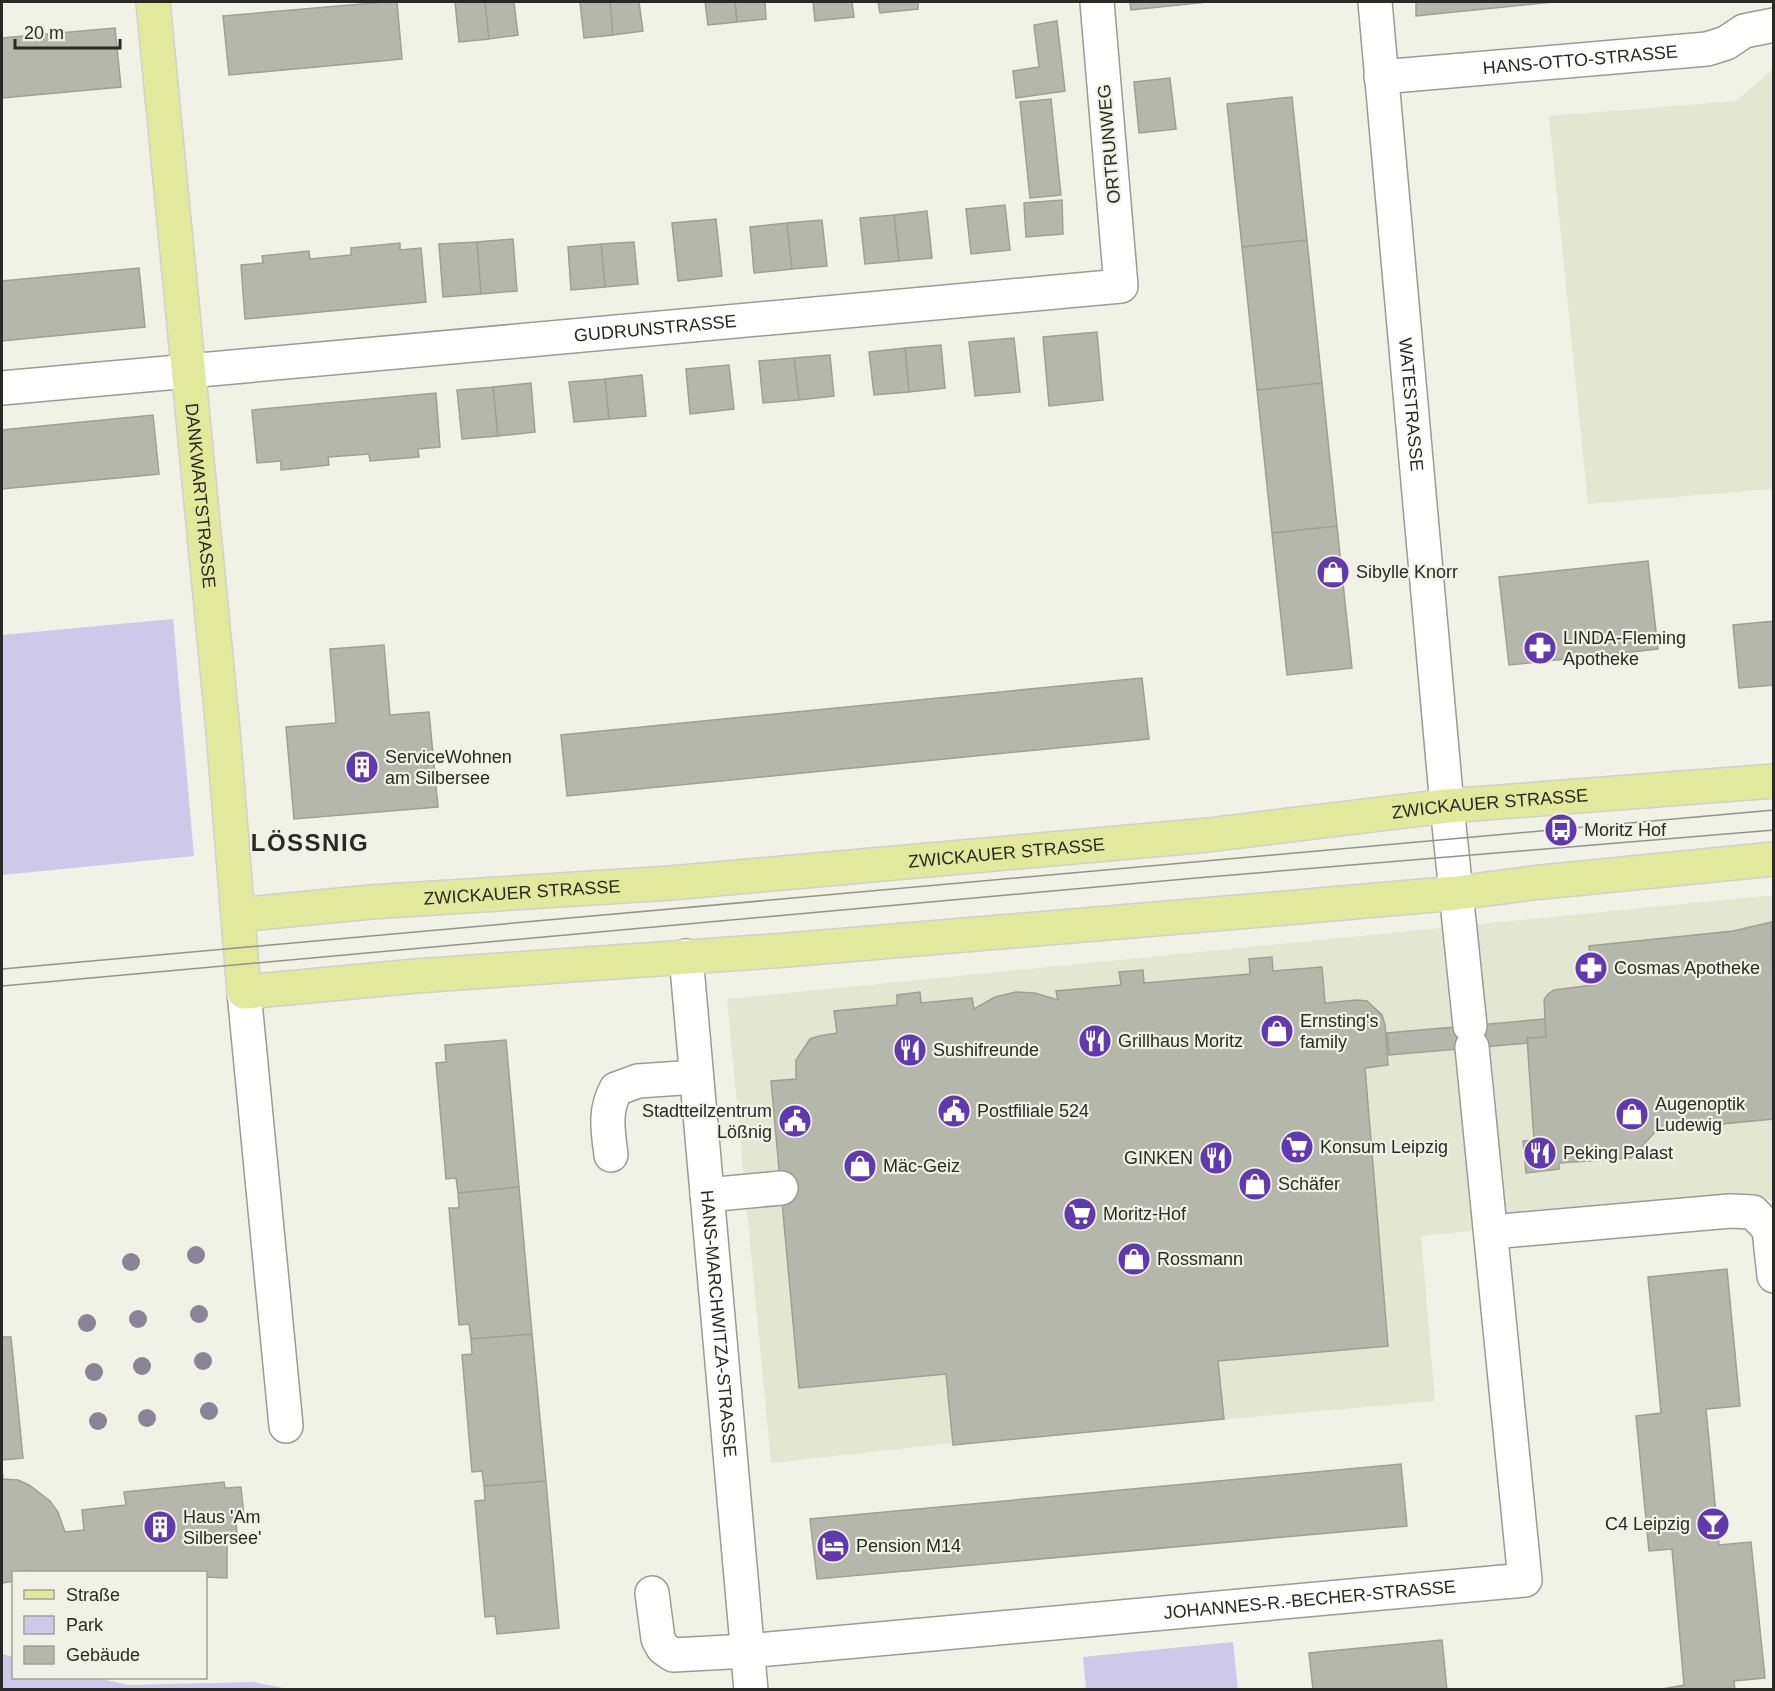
<svg xmlns="http://www.w3.org/2000/svg" width="1775" height="1691" viewBox="0 0 1775 1691" font-family="Helvetica,sans-serif">
	<style>
		.built { fill: #e3e7d2 }
		.green { fill: #cec8ea }
		.building { fill: #b5b7aa; stroke: #9ea094; stroke-width: 1.5 }
		.lines { fill: none; stroke-linecap: round; stroke-linejoin: round }
		.minor-casing { stroke: #9a9c91; stroke-width: 36 }
		.major-casing { stroke: #d0d0cf; stroke-width: 36 }
		.minor { stroke: #fff; stroke-width: 33 }
		.major { stroke: #e2e99d; stroke-width: 33 }
		.tram { stroke: #92948b; stroke-width: 1.5 }
		.tree { fill: #8a8497 }
		.labels { text-anchor: middle; stroke-width: 4.5; stroke-linejoin: round; paint-order: stroke }
		.street-label { font-size: 18px; fill: #292a25; stroke: #f0f2e5 }
		.poi-label { font-size: 18px; fill: #292a25; stroke: #f0f2e5; text-anchor: start }
		.district-label { font-size: 24px; font-weight: bold; letter-spacing: 1.5px; fill: #292a25; stroke: #f0f2e5 }
	</style>
	<rect width="100%" height="100%" fill="#f0f2e5"/>
	<path class="built" d="M1773 69V489L1588 504 1549 116 1736 101Z
		M1773 895V1200L1421 1236 1435 1401 953 1443 771 1463 727 999Z"/>
	<path class="green" d="M173 619 194 856 2 875V635Z
		M1233 1642 1238 1689H1086L1083 1657Z
		M2 1654 13 1657 14 1678H97L128 1685 253 1682 289 1689H2Z"/>
	<path class="building" d="M385 2H397L402 59 229 75 223 16Z
		M455 2H485L489 39 459 42Z
		M485 2H514L518 35 489 39Z
		M580 2H610L613 35 584 38Z
		M610 2H639L643 31 613 35Z
		M705 2H735L737 22 708 25Z
		M735 2H765L766 19 737 22Z
		M813 2H852L854 17 815 21Z
		M878 2H918V9L880 13Z
		M1130 2H1208L1131 10Z
		M1416 2H1554L1416 16Z
		M1057 21 1065 91 1016 98 1013 71 1039 67 1034 25Z
		M115 28 121 87 2 98V38Z
		M1170 78 1176 129 1139 133 1134 82Z
		M1292 97 1307 240 1242 247 1227 104Z
		M1051 99 1061 195 1030 198 1020 102Z
		M1062 200 1063 234 1026 237 1024 203Z
		M1005 205 1010 250 971 254 966 209Z
		M927 211 932 258 899 261 894 215Z
		M894 215 899 261 865 264 860 218Z
		M716 219 722 276 678 281 672 223Z
		M822 220 827 266 792 269 787 223Z
		M787 223 792 269 754 273 750 227Z
		M513 239 517 291 481 294 477 242Z
		M1307 240 1322 383 1257 390 1242 247Z
		M477 242 481 294 443 297 439 244Z
		M634 242 638 284 605 287 601 244Z
		M400 243V250L421 248 426 302 245 319 241 265 263 263 262 256 309 251 310 259 351 255V248Z
		M601 244 605 287 571 290 568 247Z
		M139 268 145 327 2 341V281Z
		M1097 332 1103 400 1049 406 1043 337Z
		M1014 338 1020 392 975 396 969 342Z
		M941 345 945 388 909 392 905 348Z
		M905 348 909 392 874 395 869 352Z
		M830 355 834 396 799 400 794 358Z
		M794 358 799 400 763 403 759 361Z
		M729 365 734 409 690 414 686 369Z
		M642 375 646 416 609 419 605 379Z
		M605 379 609 419 574 422 569 382Z
		M531 383 535 432 498 436 493 387Z
		M1322 383 1337 526 1272 533 1257 390Z
		M493 387 498 436 462 439 457 390Z
		M436 393 440 447 418 449 419 457 370 461 369 454 328 457 329 465 281 470V461L257 463 252 410Z
		M153 415 159 474 2 489V430Z
		M1337 526 1352 668 1287 675 1272 533Z
		M1648 561 1658 649 1509 665 1499 577Z
		M1774 621V685L1739 688 1733 625Z
		M384 645 390 715 429 712 438 807 294 819 286 727 336 723 330 649Z
		M1142 678 1149 739 567 796 561 735Z
		M1772 922 1774 1119 1657 1130 1631 1158 1559 1163V1169L1526 1173 1523 1141 1534 1140 1527 1038 1546 1037 1544 1000 1548 994 1554 990 1593 985 1589 946 1733 931Z
		M1272 957 1273 971 1322 967 1325 1003 1357 1000 1367 1001 1382 1015 1385 1025 1388 1065 1365 1068 1388 1346 1218 1361 1224 1419 953 1445 946 1374 799 1388 771 1081 796 1079V1060L810 1039 819 1036 837 1033 834 1011 897 1005V995L920 992 921 1003 972 998 974 1009 995 997 1016 992 1035 993 1058 1000 1056 991 1121 985 1119 972 1143 970 1144 983 1250 974 1249 959Z
		M1545 1019 1546 1037 1527 1038 1528 1043 1389 1055 1387 1033Z
		M506 1040 519 1187 458 1193 456 1178 446 1179 436 1063 446 1062 445 1045Z
		M519 1187 532 1334 471 1339 469 1324 459 1325 449 1208H459L458 1193Z
		M1727 1269 1740 1406 1706 1409 1719 1545 1751 1542 1765 1678 1734 1681 1735 1690H1657L1684 1685 1672 1549 1649 1551 1636 1416 1661 1413 1648 1277Z
		M532 1334 546 1481 484 1486 482 1471 472 1472 462 1355 472 1354 471 1339Z
		M2 1337H11L23 1458 2 1460Z
		M1401 1464 1407 1526 817 1579 810 1519Z
		M2 1469 3 1479 18 1480 29 1485 50 1501 58 1512 65 1532 84 1530 82 1510 126 1505 124 1492 224 1482 225 1488 241 1487 244 1517 236 1518 237 1537 227 1538V1578L206 1577V1572H33L29 1570 26 1572H14V1581L2 1583Z
		M546 1481 559 1628 497 1634 495 1616 485 1617 475 1501 485 1500 484 1486Z
		M1442 1640 1447 1690H1313L1309 1653Z"/>
	<g class="lines">
		<g class="minor-casing">
			<g id="minor">
				<path id="s1" d="M1375 2 1447 806 1470 1026"/>
				<path id="s2" d="M1381 77 1707 49 1726 43 1744 31 1774 25"/>
				<path id="s3" d="M2 388 1121 286 1097 2"/>
				<path id="s4" d="M686 956 751 1690"/>
				<path d="M244 992 286 1426"/>
				<path d="M611 1155C608 1131 604 1111 616 1089L638 1081 696 1077"/>
				<path d="M707 1195 781 1188"/>
				<path d="M1491 1232 1730 1211 1753 1212 1769 1229 1774 1276"/>
				<path id="s5" d="M652 1593 658 1639 663 1648 673 1655 747 1651 1525 1580 1472 1047"/>
			</g>
		</g>
		<g class="major-casing">
			<g id="major">
				<path id="s6" d="M153 2 223 731 244 992 416 976 787 950 1297 907 1457 893 1532 883 1774 859"/>
				<path id="s7" d="M238 915 371 902 671 883 1208 835 1447 806 1774 781"/>
			</g>
		</g>
		<use href="#minor" class="minor"/>
		<use href="#major" class="major"/>
		<path class="tram" d="M2 969 1774 810
			M2 986 1196 878 1774 830"/>
	</g>
	<g class="tree">
		<circle cx="196" cy="1255" r="9"/>
		<circle cx="131" cy="1262" r="9"/>
		<circle cx="199" cy="1314" r="9"/>
		<circle cx="138" cy="1319" r="9"/>
		<circle cx="87" cy="1323" r="9"/>
		<circle cx="203" cy="1361" r="9"/>
		<circle cx="142" cy="1366" r="9"/>
		<circle cx="94" cy="1372" r="9"/>
		<circle cx="209" cy="1411" r="9"/>
		<circle cx="147" cy="1418" r="9"/>
		<circle cx="98" cy="1421" r="9"/>
	</g>
	<defs>
		<g id="shop-disc" transform="scale(1.725)"><circle r="9.5" fill="#6038b0" stroke="#f0f2e5"/><path d="M-5-2.5h2.3a2.7 3.5 0 0 1 5.4 0H5L5.5 6h-11ZM-1.5-2.5h3a1.5 2.3 0 0 0-3 0Z" fill="#fff"/></g>
		<g id="pharmacy-disc" transform="scale(1.725)"><circle r="9.5" fill="#6038b0" stroke="#f0f2e5"/><path d="M-2-6h4v4h4v4h-4v4h-4v-4h-4v-4h4Z" fill="#fff"/></g>
		<g id="building-disc" transform="scale(1.725)"><circle r="9.5" fill="#6038b0" stroke="#f0f2e5"/><path d="M-4-6H4V6H1V3H-1V6H-4ZM-2.5-4.3h1.7v1.8h-1.7ZM.8-4.3h1.7v1.8H.8ZM-2.5-1h1.7V.8h-1.7ZM.8-1h1.7V.8H.8Z" fill="#fff"/></g>
		<g id="bus-disc" transform="scale(1.725)"><circle r="9.5" fill="#6038b0" stroke="#f0f2e5"/><path d="M-5-6H5V4H4V6H2V4H-2V6H-4V4H-5ZM-3.5-4V0h7V-4ZM-3.5 1.2v1.5H-2V1.2ZM2 1.2v1.5H3.5V1.2Z" fill="#fff"/></g>
		<g id="restaurant-disc" transform="scale(1.725)"><circle r="9.5" fill="#6038b0" stroke="#f0f2e5"/><path d="M-5-6h1v4h1v-4h1v4h1v-4h1v5L-1.5 .5V6h-2V.5L-5-1ZM5-6V6H3V1.5H1.5Q1.5-4 5-6Z" fill="#fff"/></g>
		<g id="civic-disc" transform="scale(1.725)"><circle r="9.5" fill="#6038b0" stroke="#f0f2e5"/><path d="M-.6-6.5H3V-4.5H.6V-3L4-1V1h2V6H-6V1h2V-1L-.6-3ZM-1.2 2.5V6h2.4V2.5Z" fill="#fff"/></g>
		<g id="supermarket-disc" transform="scale(1.725)"><circle r="9.5" fill="#6038b0" stroke="#f0f2e5"/><path d="M-6-5.5h2.5l.6 2H6L4.5 2H-2.5L-4.4-4H-6ZM-1.5 3.2a1.3 1.3 0 1 0 .1 0ZM3 3.2a1.3 1.3 0 1 0 .1 0Z" fill="#fff"/></g>
		<g id="bar-disc" transform="scale(1.725)"><circle r="9.5" fill="#6038b0" stroke="#f0f2e5"/><path d="M-6-5H6L.8 .8V4.5H3.5V6h-7V4.5H-.8V.8Z" fill="#fff"/></g>
		<g id="hotel-disc" transform="scale(1.725)"><circle r="9.5" fill="#6038b0" stroke="#f0f2e5"/><path d="M-6-4.5h1.5V1H6V5H4.5V3h-9V5H-6ZM-4 0a1.8 1.8 0 1 1 3.6 0ZM.5 0V-2.5h3Q6-2.5 6 0Z" fill="#fff"/></g>
	</defs>
	<g fill-rule="evenodd">
		<use href="#shop-disc" x="1333" y="572"/>
		<use href="#pharmacy-disc" x="1540" y="648"/>
		<use href="#building-disc" x="362" y="767"/>
		<use href="#bus-disc" x="1561" y="830"/>
		<use href="#pharmacy-disc" x="1591" y="968"/>
		<use href="#shop-disc" x="1277" y="1031"/>
		<use href="#restaurant-disc" x="1095" y="1041"/>
		<use href="#restaurant-disc" x="910" y="1050"/>
		<use href="#civic-disc" x="954" y="1111"/>
		<use href="#shop-disc" x="1632" y="1114"/>
		<use href="#civic-disc" x="795" y="1121"/>
		<use href="#supermarket-disc" x="1297" y="1147"/>
		<use href="#restaurant-disc" x="1540" y="1153"/>
		<use href="#restaurant-disc" x="1216" y="1158"/>
		<use href="#shop-disc" x="860" y="1166"/>
		<use href="#shop-disc" x="1255" y="1184"/>
		<use href="#supermarket-disc" x="1080" y="1214"/>
		<use href="#shop-disc" x="1134" y="1259"/>
		<use href="#bar-disc" x="1713" y="1524"/>
		<use href="#building-disc" x="160" y="1527"/>
		<use href="#hotel-disc" x="833" y="1546"/>
	</g>
	<g class="labels">
		<g class="street-label">
			<text dy="6" stroke="none"><textPath href="#s2" startOffset="200">HANS-OTTO-STRASSE</textPath></text>
			<text transform="translate(1109 144) rotate(-95)" y="6">ORTRUNWEG</text>
			<text dy="6" stroke="none"><textPath href="#s3" startOffset="656">GUDRUNSTRASSE</textPath></text>
			<text dy="6" stroke="none"><textPath href="#s1" startOffset="404">WATESTRASSE</textPath></text>
			<text dy="6" stroke="none"><textPath href="#s6" startOffset="496">DANKWARTSTRASSE</textPath></text>
			<text dy="6" stroke="none"><textPath href="#s7" startOffset="1257">ZWICKAUER STRASSE</textPath></text>
			<text dy="6" stroke="none"><textPath href="#s7" startOffset="771">ZWICKAUER STRASSE</textPath></text>
			<text dy="6" stroke="none"><textPath href="#s7" startOffset="285">ZWICKAUER STRASSE</textPath></text>
			<text dy="6" stroke="none"><textPath href="#s4" startOffset="369">HANS-MARCHWITZA-STRASSE</textPath></text>
			<text dy="6" stroke="none"><textPath href="#s5" startOffset="708">JOHANNES-R.-BECHER-STRASSE</textPath></text>
		</g>
		<g class="poi-label">
			<text x="1356" y="578">Sibylle Knorr</text>
			<text x="1563" y="644">LINDA-Fleming<tspan x="1563" dy="21">Apotheke</tspan></text>
			<text x="385" y="763">ServiceWohnen<tspan x="385" dy="21">am Silbersee</tspan></text>
			<text x="1584" y="836">Moritz Hof</text>
			<text x="1614" y="974">Cosmas Apotheke</text>
			<text x="1300" y="1027">Ernsting's<tspan x="1300" dy="21">family</tspan></text>
			<text x="1118" y="1047">Grillhaus Moritz</text>
			<text x="933" y="1056">Sushifreunde</text>
			<text x="1655" y="1110">Augenoptik<tspan x="1655" dy="21">Ludewig</tspan></text>
			<text x="772" y="1117" text-anchor="end">Stadtteilzentrum<tspan x="772" dy="21">Lößnig</tspan></text>
			<text x="977" y="1117">Postfiliale 524</text>
			<text x="1320" y="1153">Konsum Leipzig</text>
			<text x="1563" y="1159">Peking Palast</text>
			<text x="1193" y="1164" text-anchor="end">GINKEN</text>
			<text x="883" y="1172">Mäc-Geiz</text>
			<text x="1278" y="1190">Schäfer</text>
			<text x="1103" y="1220">Moritz-Hof</text>
			<text x="1157" y="1265">Rossmann</text>
			<text x="183" y="1523">Haus 'Am<tspan x="183" dy="21">Silbersee'</tspan></text>
			<text x="1690" y="1530" text-anchor="end">C4 Leipzig</text>
			<text x="856" y="1552">Pension M14</text>
		</g>
		<g class="district-label">
			<text x="310" y="851">LÖSSNIG</text>
		</g>
	</g>
	<rect width="1775" height="1691" fill="none" stroke="#292a25" stroke-width="6"/>
	<rect x="12" y="1571" width="195" height="108" fill="#f0f2e5" stroke="#a0a298" stroke-width="1.5"/>
	<rect x="24" y="1590" width="30" height="9" fill="#e2e99d" stroke="#a0a298" stroke-width="1.5"/>
	<text x="66" y="1601" font-size="18" fill="#292a25">Straße</text>
	<rect x="24" y="1616" width="30" height="18" fill="#cec8ea" stroke="#a0a298" stroke-width="1.5"/>
	<text x="66" y="1631" font-size="18" fill="#292a25">Park</text>
	<rect x="24" y="1646" width="30" height="18" fill="#b5b7aa" stroke="#a0a298" stroke-width="1.5"/>
	<text x="66" y="1661" font-size="18" fill="#292a25">Gebäude</text>
	<path d="M15 39v9h105v-9" fill="none" stroke="#292a25" stroke-width="3"/>
	<text x="24" y="39" font-size="18" fill="#292a25" stroke="#f0f2e5" stroke-width="4.5" paint-order="stroke">20 m</text>
</svg>
